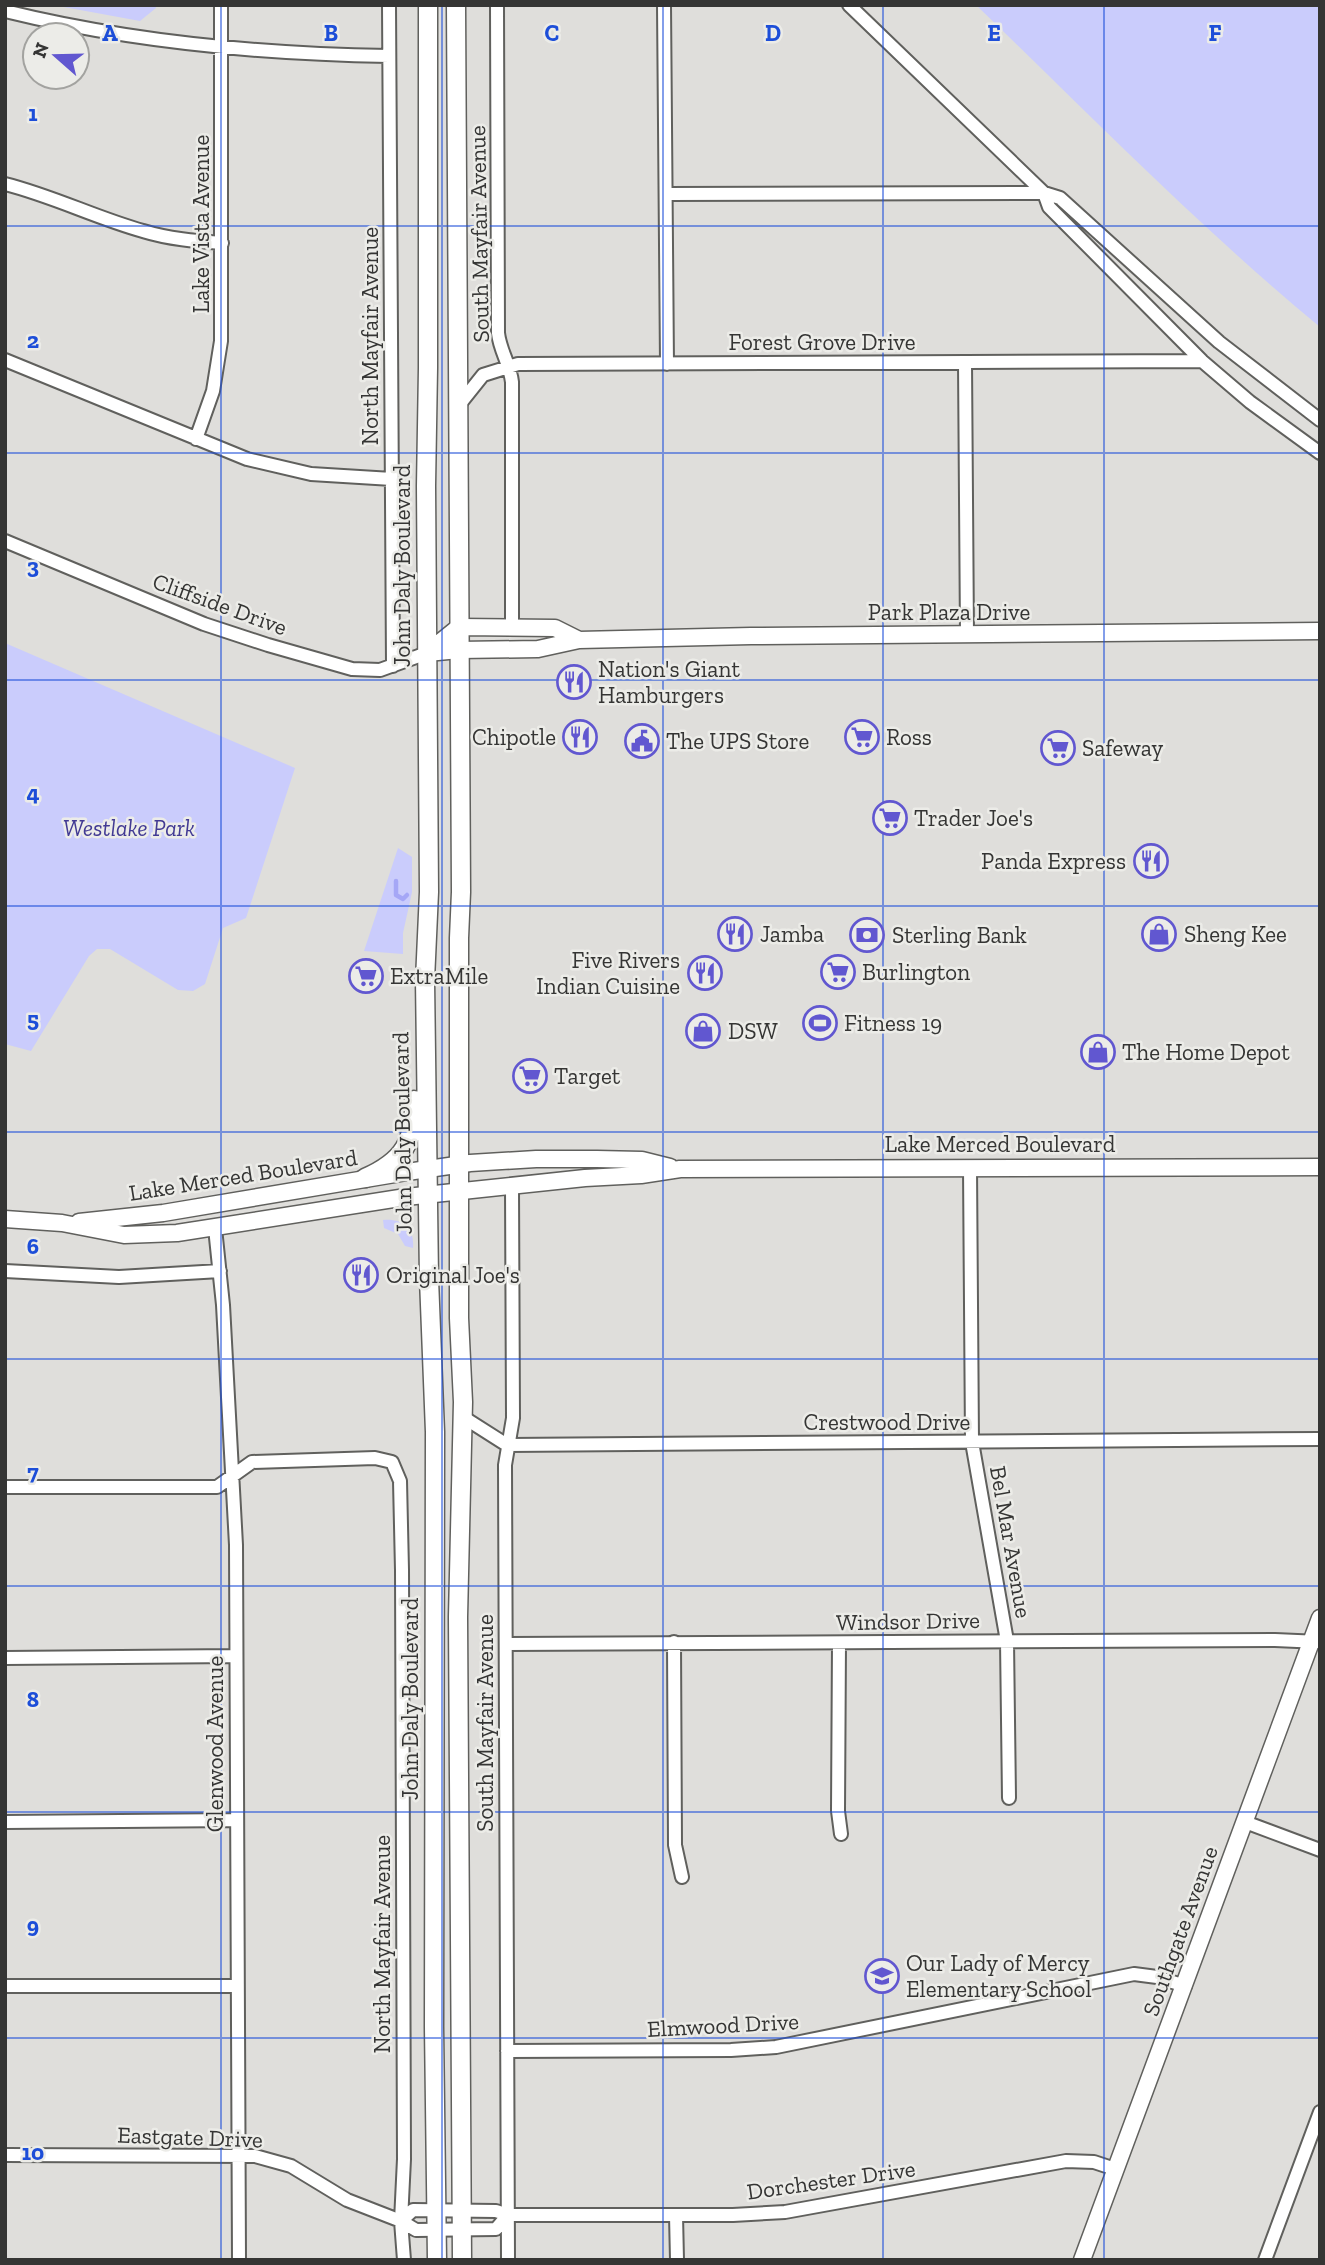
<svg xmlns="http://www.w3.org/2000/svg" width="1325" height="2265" viewBox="0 0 1325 2265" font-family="'Zilla Slab',serif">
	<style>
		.green { fill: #caccfc }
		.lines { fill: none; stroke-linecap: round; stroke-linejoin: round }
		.stream { stroke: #a5a7f6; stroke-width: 4.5 }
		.street-casing { stroke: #60605d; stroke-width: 16 }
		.secondary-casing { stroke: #60605d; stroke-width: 19 }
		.primary-casing { stroke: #60605d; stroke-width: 21 }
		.street { stroke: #fff; stroke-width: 12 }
		.secondary { stroke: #fff; stroke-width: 16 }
		.primary { stroke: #fff; stroke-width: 18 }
		.grid { fill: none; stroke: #1d4ed8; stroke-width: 2; stroke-opacity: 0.55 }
		.labels { text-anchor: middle; stroke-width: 5; stroke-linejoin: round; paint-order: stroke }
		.street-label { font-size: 23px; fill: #353534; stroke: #ecece8 }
		.poi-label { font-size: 23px; fill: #353534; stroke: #ecece8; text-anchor: start }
		.park-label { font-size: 23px; font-style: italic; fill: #423a94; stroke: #ecece8 }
		.grid-label { font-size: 23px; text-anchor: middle; font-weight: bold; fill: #1d4ed8; stroke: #ecece8; stroke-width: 5; stroke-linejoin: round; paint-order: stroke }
	</style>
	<rect width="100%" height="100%" fill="#dfdedb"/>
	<path class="green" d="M53 5H155L156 8 140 21Z
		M976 5H1320V327C1199 227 1089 114 976 5Z
		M5 643 295 768 246 918 223 928 205 984 193 991 178 990 110 949H97L89 956 31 1051 5 1044Z
		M398 848 412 857V892L403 933V954L364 951Z
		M383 1220C402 1218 415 1228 413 1248L405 1246 398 1234 384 1228Z"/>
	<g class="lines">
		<path class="stream" d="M396 881V895L403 899 407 895"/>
		<g class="street-casing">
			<path id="street" d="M389 5 393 666
				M497 5 498 333C500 351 510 364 512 382V628
				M664 5 667 364
				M849 5 1044 193 1049 207 1202 361 1250 402 1320 453
				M5 11C131 42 260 54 389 56
				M5 184C53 196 96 218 143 231 169 239 195 241 222 243
				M666 194 1044 193 1060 198 1219 342 1320 420
				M5 360 247 459 311 474 392 479
				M965 362 967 635
				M459 405 483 375 518 364 1202 361
				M196 439 213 391 221 341V5
				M5 541 204 624 268 645 352 669 380 670 427 653
				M970 1167 972 1442 1007 1641 1009 1798
				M215 1228 223 1305 236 1545 239 2260
				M5 1271 119 1277 220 1271
				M463 1417 507 1445 1320 1439
				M5 1487H217L252 1462 375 1458 392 1462 400 1481 402 1570 404 2159 401 2221 404 2260
				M674 1642 675 1845 682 1877
				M839 1643 838 1811 841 1834
				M506 1644 1275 1640 1320 1642
				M5 1658 236 1656
				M5 1822 237 1820
				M1245 1822 1320 1850
				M5 1986H237
				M507 2051 731 2050 776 2047 1134 1974 1157 1977 1185 1986
				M5 2155 255 2156 291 2166 347 2200 401 2221 416 2230 496 2229 508 2215
				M676 2215 677 2260
				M401 2221 413 2210 496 2211 508 2215H733L785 2212 1066 2161 1094 2162 1115 2169
				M508 2260 505 1465 513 1418 512 1187
				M1265 2260 1320 2112"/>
		</g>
		<g class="secondary-casing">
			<path id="secondary" d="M428 652 459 627 555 628 579 640
				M427 653 459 650 538 649 579 640 751 636 1320 631
				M5 1219 62 1223 124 1235 177 1233 406 1197 585 1178 641 1175 680 1169 1320 1167
				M79 1222 163 1213 407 1172 470 1163 536 1159H597L642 1160 670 1167
				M1082 2260 1320 1618"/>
		</g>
		<g class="primary-casing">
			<path id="primary" d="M428 5V368L426 486 429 892 425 980 429 1279 435 1432 434 2027 437 2260
				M456 5 461 892 459 938V1318L463 1402 458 1617 462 2260
				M365 1178C404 1161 415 1141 414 1100"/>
		</g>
		<use href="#street" class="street"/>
		<use href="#secondary" class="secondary"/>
		<use href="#primary" class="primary"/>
	</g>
	<path class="grid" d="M221 5V2260M442 5V2260M663 5V2260M883 5V2260M1104 5V2260M5 226H1320M5 453H1320M5 680H1320M5 906H1320M5 1132H1320M5 1359H1320M5 1586H1320M5 1812H1320M5 2038H1320"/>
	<defs>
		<g id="restaurant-ring" transform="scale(1.75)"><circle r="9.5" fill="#ecece8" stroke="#6157d0" stroke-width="1.5"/><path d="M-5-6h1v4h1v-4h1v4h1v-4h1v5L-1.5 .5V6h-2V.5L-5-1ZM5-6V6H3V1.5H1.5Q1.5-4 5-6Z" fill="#6157d0"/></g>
		<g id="supermarket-ring" transform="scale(1.75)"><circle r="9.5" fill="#ecece8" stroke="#6157d0" stroke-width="1.5"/><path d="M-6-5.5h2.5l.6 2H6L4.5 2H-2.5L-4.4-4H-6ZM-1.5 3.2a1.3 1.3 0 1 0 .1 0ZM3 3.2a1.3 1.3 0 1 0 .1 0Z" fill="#6157d0"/></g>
		<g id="civic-ring" transform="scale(1.75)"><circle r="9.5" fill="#ecece8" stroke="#6157d0" stroke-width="1.5"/><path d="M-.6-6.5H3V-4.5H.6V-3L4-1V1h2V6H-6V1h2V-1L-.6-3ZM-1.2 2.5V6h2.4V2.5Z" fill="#6157d0"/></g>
		<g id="shop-ring" transform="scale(1.75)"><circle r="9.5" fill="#ecece8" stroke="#6157d0" stroke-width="1.5"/><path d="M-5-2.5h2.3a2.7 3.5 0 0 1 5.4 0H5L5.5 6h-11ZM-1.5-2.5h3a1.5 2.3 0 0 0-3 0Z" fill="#6157d0"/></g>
		<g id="bank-ring" transform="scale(1.75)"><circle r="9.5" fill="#ecece8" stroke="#6157d0" stroke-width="1.5"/><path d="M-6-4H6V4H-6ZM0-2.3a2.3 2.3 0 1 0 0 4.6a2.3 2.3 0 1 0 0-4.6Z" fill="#6157d0"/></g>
		<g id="stadium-ring" transform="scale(1.75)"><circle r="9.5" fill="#ecece8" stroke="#6157d0" stroke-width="1.5"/><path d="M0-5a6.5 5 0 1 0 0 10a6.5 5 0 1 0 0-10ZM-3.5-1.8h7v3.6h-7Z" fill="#6157d0"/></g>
		<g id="school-ring" transform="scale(1.75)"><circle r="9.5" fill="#ecece8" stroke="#6157d0" stroke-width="1.5"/><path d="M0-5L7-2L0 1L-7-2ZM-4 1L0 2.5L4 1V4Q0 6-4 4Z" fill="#6157d0"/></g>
	</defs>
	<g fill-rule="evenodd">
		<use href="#restaurant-ring" x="574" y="682"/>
		<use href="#restaurant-ring" x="580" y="737"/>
		<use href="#supermarket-ring" x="862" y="737"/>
		<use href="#civic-ring" x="642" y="741"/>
		<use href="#supermarket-ring" x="1058" y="748"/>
		<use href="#supermarket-ring" x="890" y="818"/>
		<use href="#restaurant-ring" x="1151" y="861"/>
		<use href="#restaurant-ring" x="735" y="934"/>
		<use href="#shop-ring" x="1159" y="934"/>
		<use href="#bank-ring" x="867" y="935"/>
		<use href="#supermarket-ring" x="838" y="972"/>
		<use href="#restaurant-ring" x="705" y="973"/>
		<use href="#supermarket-ring" x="366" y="976"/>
		<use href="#stadium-ring" x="820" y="1023"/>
		<use href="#shop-ring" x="703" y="1031"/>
		<use href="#shop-ring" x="1098" y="1052"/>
		<use href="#supermarket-ring" x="530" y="1076"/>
		<use href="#restaurant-ring" x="361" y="1275"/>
		<use href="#school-ring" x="882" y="1976"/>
	</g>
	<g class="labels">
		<g class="street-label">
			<text transform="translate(201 224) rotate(-90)" y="8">Lake Vista Avenue</text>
			<text transform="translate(479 234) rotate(-91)" y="8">South Mayfair Avenue</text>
			<text transform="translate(370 336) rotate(-90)" y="8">North Mayfair Avenue</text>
			<text x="822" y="350">Forest Grove Drive</text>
			<text transform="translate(402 566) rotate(-90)" y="8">John Daly Boulevard</text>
			<text transform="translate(220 604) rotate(20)" y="8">Cliffside Drive</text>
			<text x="949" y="620">Park Plaza Drive</text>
			<text transform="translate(402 1133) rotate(-91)" y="8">John Daly Boulevard</text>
			<text x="1000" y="1152">Lake Merced Boulevard</text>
			<text transform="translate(243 1175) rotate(-9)" y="8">Lake Merced Boulevard</text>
			<text x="887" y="1430">Crestwood Drive</text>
			<text transform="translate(1011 1542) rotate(80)" y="8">Bel Mar Avenue</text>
			<text transform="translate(908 1621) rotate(-1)" y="8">Windsor Drive</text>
			<text transform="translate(410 1699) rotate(-90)" y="8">John Daly Boulevard</text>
			<text transform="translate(485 1723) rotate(-90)" y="8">South Mayfair Avenue</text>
			<text transform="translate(215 1744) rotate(-90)" y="8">Glenwood Avenue</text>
			<text transform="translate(1180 1931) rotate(-70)" y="8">Southgate Avenue</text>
			<text transform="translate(382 1944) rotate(-90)" y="8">North Mayfair Avenue</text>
			<text transform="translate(723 2025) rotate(-3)" y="8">Elmwood Drive</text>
			<text transform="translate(190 2137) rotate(2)" y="8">Eastgate Drive</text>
			<text transform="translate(831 2180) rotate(-8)" y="8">Dorchester Drive</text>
		</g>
		<g class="poi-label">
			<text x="598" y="677">Nation's Giant<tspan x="598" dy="26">Hamburgers</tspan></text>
			<text x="556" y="745" text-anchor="end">Chipotle</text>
			<text x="886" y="745">Ross</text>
			<text x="666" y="749">The UPS Store</text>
			<text x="1082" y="756">Safeway</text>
			<text x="914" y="826">Trader Joe's</text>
			<text x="1126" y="869" text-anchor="end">Panda Express</text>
			<text x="760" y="942">Jamba</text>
			<text x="1184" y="942">Sheng Kee</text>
			<text x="892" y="943">Sterling Bank</text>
			<text x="680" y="968" text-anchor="end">Five Rivers<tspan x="680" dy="26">Indian Cuisine</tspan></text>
			<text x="862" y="980">Burlington</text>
			<text x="390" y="984">ExtraMile</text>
			<text x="844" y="1031">Fitness 19</text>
			<text x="728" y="1039">DSW</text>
			<text x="1122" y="1060">The Home Depot</text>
			<text x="554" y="1084">Target</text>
			<text x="386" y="1283">Original Joe's</text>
			<text x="906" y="1971">Our Lady of Mercy<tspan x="906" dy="26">Elementary School</tspan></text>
		</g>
		<g class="park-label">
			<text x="129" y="836">Westlake Park</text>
		</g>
	</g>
	<g class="grid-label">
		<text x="110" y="41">A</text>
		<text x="331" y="41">B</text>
		<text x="552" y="41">C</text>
		<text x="773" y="41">D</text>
		<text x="994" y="41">E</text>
		<text x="1215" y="41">F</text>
		<text x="33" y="121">1</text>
		<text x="33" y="348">2</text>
		<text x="33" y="574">3</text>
		<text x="33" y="801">4</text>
		<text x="33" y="1027">5</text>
		<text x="33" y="1254">6</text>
		<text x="33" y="1480">7</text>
		<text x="33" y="1707">8</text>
		<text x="33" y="1933">9</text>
		<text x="33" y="2160">10</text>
	</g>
	<rect width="1325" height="2265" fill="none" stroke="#353534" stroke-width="14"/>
	<g transform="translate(56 56) rotate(290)"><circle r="33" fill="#ecece8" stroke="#a3a3a0" stroke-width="2"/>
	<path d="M0-5L12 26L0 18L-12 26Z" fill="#6157d0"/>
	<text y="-10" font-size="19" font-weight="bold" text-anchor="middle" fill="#353534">N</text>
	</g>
</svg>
